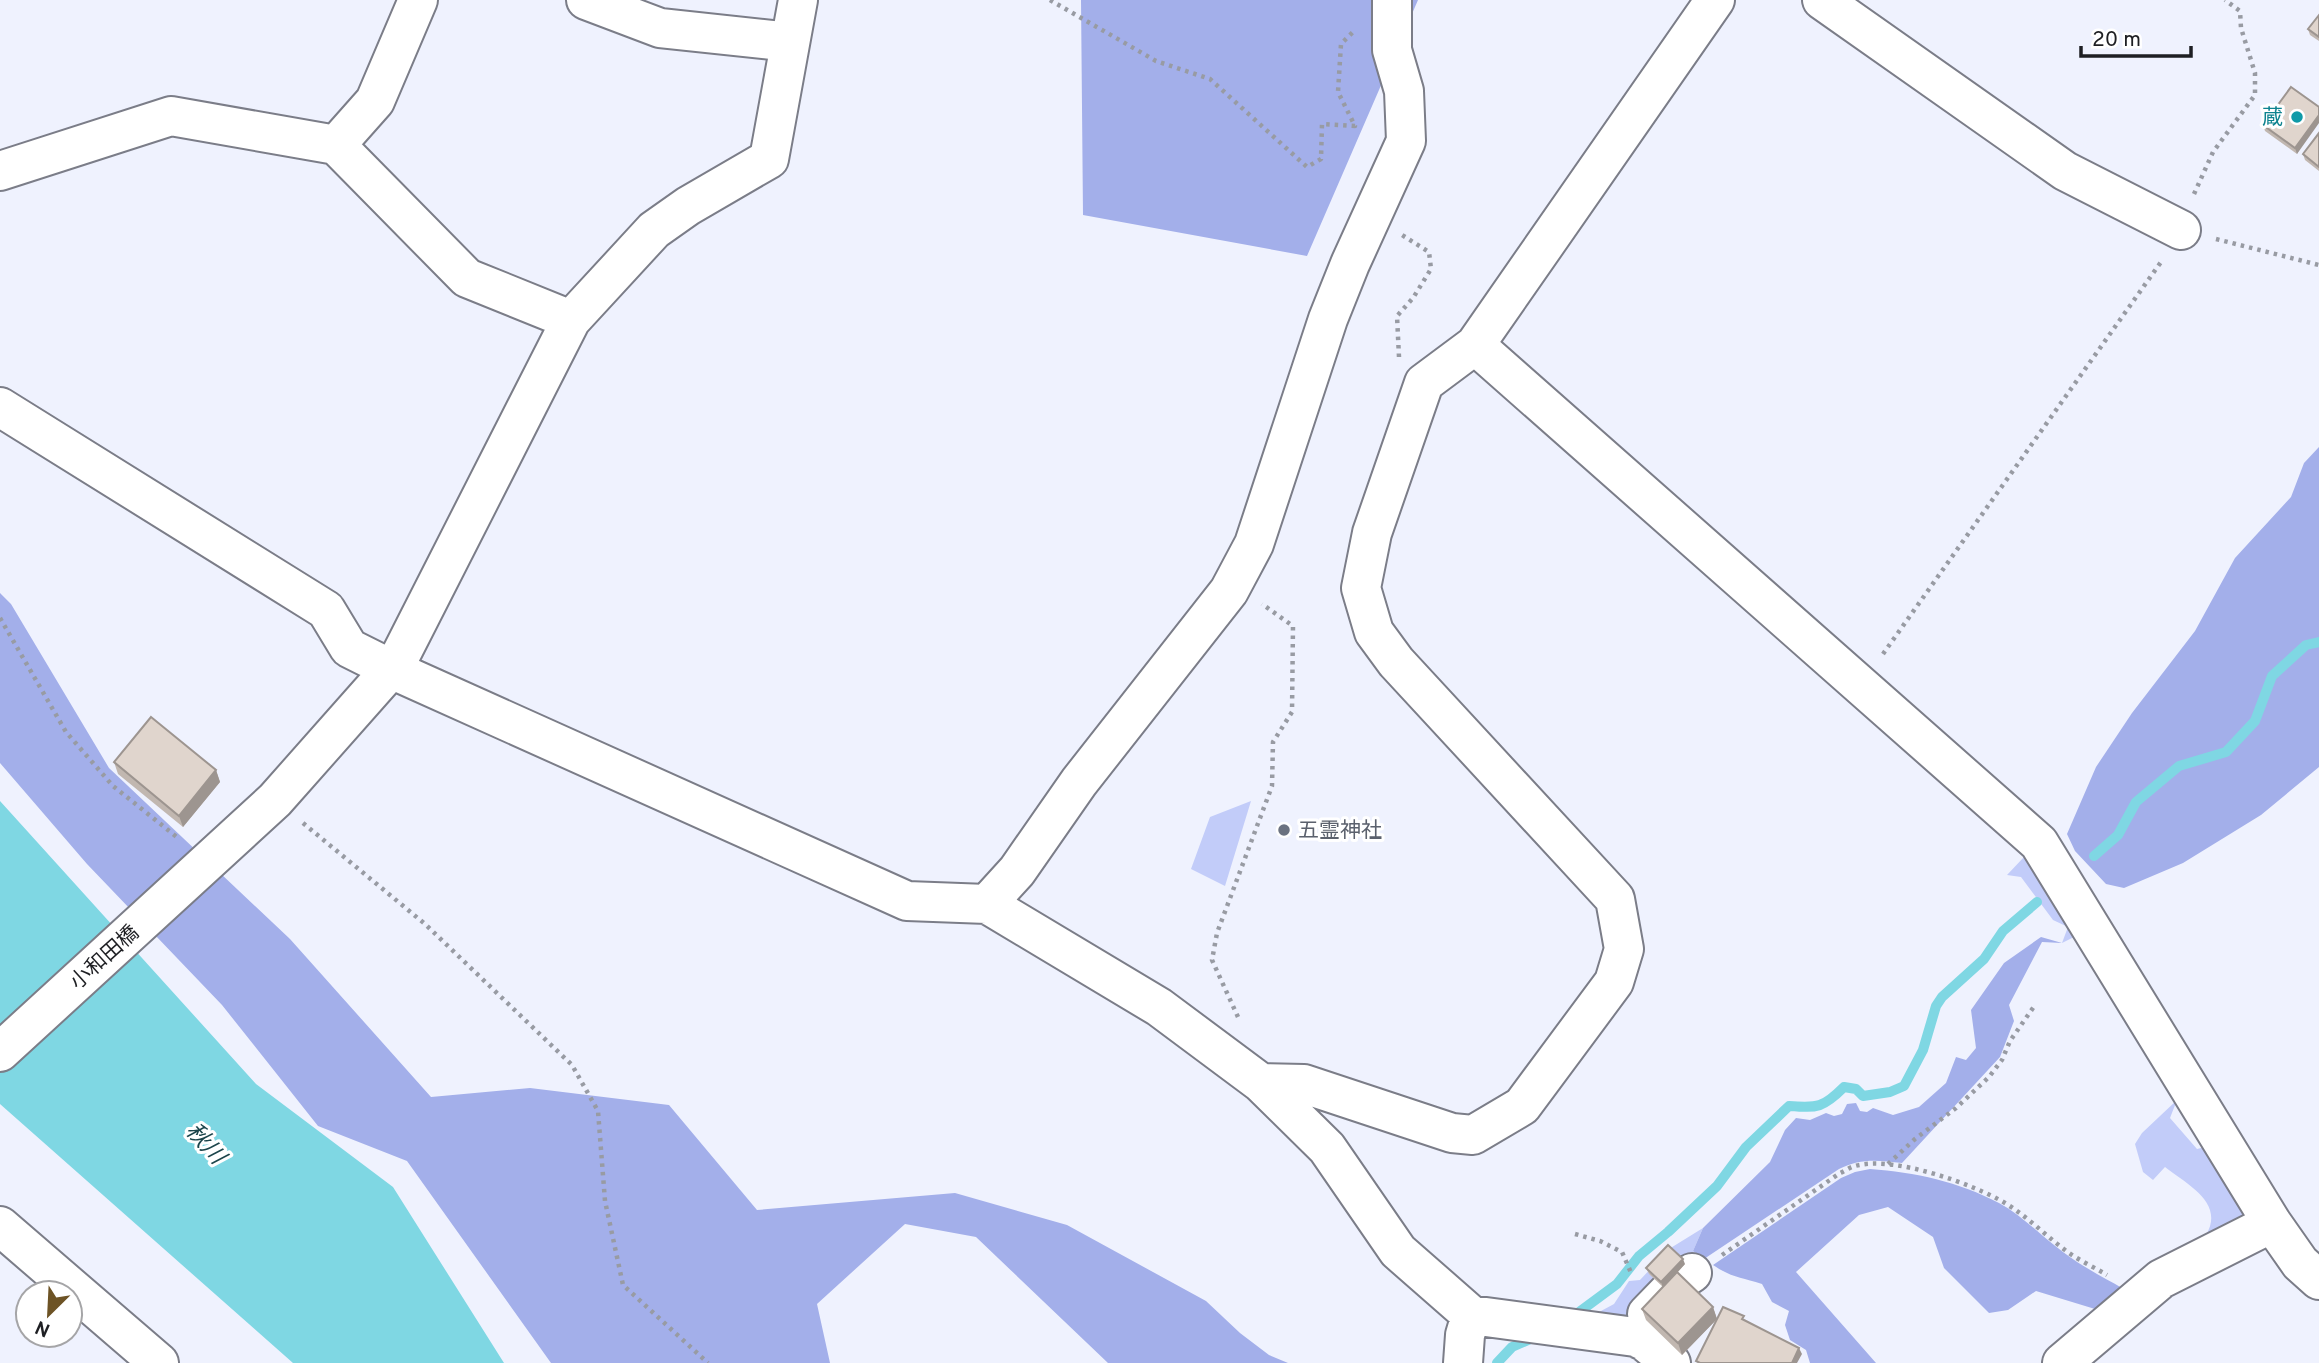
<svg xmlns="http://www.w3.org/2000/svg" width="2319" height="1363" viewBox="0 0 2319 1363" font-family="Overpass,'Noto Sans JP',sans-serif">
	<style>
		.green { fill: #c2ccf9 }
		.forest { fill: #a3afea }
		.water { fill: #7fd7e3 }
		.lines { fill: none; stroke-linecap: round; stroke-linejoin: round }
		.stream { stroke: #7fd7e3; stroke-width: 10 }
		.minor-casing { stroke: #7b7d88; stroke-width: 42 }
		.path { stroke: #989ba3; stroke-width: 4.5; stroke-dasharray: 3.5 5; stroke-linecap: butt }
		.minor { stroke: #fff; stroke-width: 38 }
		.wall { fill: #c1b7b0 }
		.shaded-wall { fill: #9d9590 }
		.building { fill: #e0d5cd; stroke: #9d9590; stroke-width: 2 }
		.culture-dot { fill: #0f9aa8; stroke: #fff; stroke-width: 2.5 }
		.worship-dot { fill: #6b7280; stroke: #fff; stroke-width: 2.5 }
		.labels { text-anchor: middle; stroke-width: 6; stroke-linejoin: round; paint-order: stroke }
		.culture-label { font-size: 21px; fill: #0d838f; stroke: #fff; text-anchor: end }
		.worship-label { font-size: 21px; fill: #5b616d; stroke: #fff; text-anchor: start }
		.street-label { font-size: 21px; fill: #1e1f23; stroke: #fff }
		.water-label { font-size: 23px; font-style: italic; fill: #1c454b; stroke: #fff }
	</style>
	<rect width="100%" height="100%" fill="#eff2fe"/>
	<path class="green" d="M1251 801 1225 886 1191 869 1210 817Z
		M2024 857 2042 874 2078 935 2062 943 2068 927 2053 920 2021 877 2007 875Z
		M2177 1100 2170 1118 2197 1149 2205 1147 2245 1214 2242 1227 2206 1235C2225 1203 2188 1185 2165 1167L2153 1180 2143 1172 2135 1144 2142 1133Z
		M1703 1228 1693 1251 1704 1259 1675 1279 1630 1323 1588 1318 1614 1304 1629 1281 1640 1280 1669 1249Z"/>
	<path class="forest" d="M1081 0H1418L1307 256 1083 215Z
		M2319 447V767L2261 815 2183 863 2124 888 2106 884 2075 851 2067 834 2096 767 2132 713 2195 631 2235 558 2291 497 2304 463Z
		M0 593 11 604 109 768 290 939 431 1097 530 1088 669 1105 757 1210 955 1193 1067 1225 1206 1301 1240 1333 1269 1355 1288 1363H1108L976 1237 905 1224 817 1304 830 1363H551L407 1161 318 1126 222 1005 87 864 0 763Z
		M2041 937 2062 943 2042 942 2009 1005 2014 1021 2000 1057 1902 1163C1878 1160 1860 1158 1839 1169L1704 1259 1693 1251 1703 1228 1770 1162 1785 1130 1796 1118 1810 1120 1826 1113 1834 1116 1842 1114 1847 1104 1856 1103 1860 1111 1867 1112 1873 1108 1893 1115 1919 1107 1946 1083 1956 1057 1966 1060 1976 1048 1971 1010 2004 963Z
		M1870 1169C1915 1172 1959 1182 1999 1203 2023 1216 2041 1236 2063 1252 2081 1266 2103 1277 2122 1288L2119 1304 2095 1309 2036 1291 2008 1310 1989 1313 1944 1268 1933 1237 1888 1207 1859 1215 1796 1272 1876 1363H1810L1806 1350 1790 1340 1785 1325 1789 1311 1772 1302 1762 1284C1741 1277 1732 1278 1713 1265L1841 1178 1855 1172Z"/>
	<path class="water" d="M0 801 256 1084 393 1187 504 1363H293L0 1104Z"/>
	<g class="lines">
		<path class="stream" d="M2094 856 2118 835 2136 802 2179 766 2226 752 2255 721 2272 676 2306 645 2319 642
			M1571 1318 1617 1284 1639 1256 1668 1232 1717 1186 1746 1147 1789 1106C1818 1108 1823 1108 1844 1087L1856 1089 1863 1096 1890 1092 1904 1086 1923 1050 1936 1006 1942 997 1984 959 2003 931 2037 902
			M1497 1363 1512 1347 1535 1337"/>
		<g class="minor-casing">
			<path id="minor" d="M586 0 660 28 790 42
				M798 0 769 159 688 206 654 230 571 320 393 670 907 901 987 904 1159 1007 1261 1083 1327 1148 1398 1251 1471 1315 1635 1337 1644 1341 1671 1363
				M1822 0 2065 171 2181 230
				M336 145 375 101 418 0
				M0 171 171 116 336 145 467 278 571 320
				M1475 345 2039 843 2272 1223 2300 1263 2319 1280
				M0 407 326 610 349 648 391 669 275 800 0 1052
				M987 904 1017 871 1079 782 1229 591 1254 544 1328 319 1350 264 1406 141 1404 91 1392 50V0
				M1261 1083 1304 1084 1452 1133 1473 1135 1522 1106 1614 982 1624 949 1615 899 1396 662 1374 632 1361 588 1372 533 1424 383 1475 345 1715 0
				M0 1226 159 1363
				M1647 1314 1677 1283 1692 1273
				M1463 1363 1465 1335 1471 1315
				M2062 1363 2161 1279 2272 1223"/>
		</g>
		<path class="path" d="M1050 0 1156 61 1210 79 1307 167 1321 159 1322 124 1355 126 1338 92 1341 44 1354 31
			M2194 194 2213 152 2255 95V73L2241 28 2240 11 2225 0
			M2216 239 2319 265
			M1399 357 1397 316 1413 298 1431 269 1429 252 1402 235
			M0 618 66 732 113 786 178 838
			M1883 654 2161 262
			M303 823 425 924 572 1065 598 1111 605 1201 623 1285 708 1363
			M1238 1017 1212 960 1217 933 1272 786 1273 742 1292 712 1293 626 1262 604
			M1888 1164 1915 1139 1956 1108 1989 1077 2002 1060 2010 1041 2035 1005
			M1575 1234 1600 1241 1622 1252 1632 1275
			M1722 1255 1840 1173C1845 1171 1850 1167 1855 1166 1893 1155 1973 1184 2005 1203 2028 1217 2045 1235 2065 1250 2078 1260 2094 1267 2107 1275"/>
		<use href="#minor" class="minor"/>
	</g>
	<path class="wall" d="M2319 15V41L2310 35 2308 29Z
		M2319 107 2297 154 2265 131 2263 125Z
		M2319 133V171L2305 160 2303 154Z
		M114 762 216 770 220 782 183 827 118 774Z
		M1685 1264 1677 1273 1713 1307 1717 1319 1682 1355 1646 1320 1642 1309 1663 1287 1649 1274 1646 1268Z"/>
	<path class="shaded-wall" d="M2319 115V123L2297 154 2295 148Z
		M216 770 220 782 183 827 179 816Z
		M1683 1259 1685 1264 1663 1288 1661 1282Z
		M1713 1307 1717 1319 1682 1355 1678 1343Z
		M1799 1348 1802 1354 1797 1363H1792Z"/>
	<path class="building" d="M2319 15V37L2308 29Z
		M2291 87 2319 107V115L2295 148 2263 125Z
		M2319 133V167L2303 154Z
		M151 717 216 770 179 816 114 762Z
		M1668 1245 1683 1259 1661 1282 1646 1268Z
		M1677 1272 1713 1307 1678 1343 1642 1309Z
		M1723 1307 1744 1316 1742 1319 1799 1348 1792 1363H1700L1696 1361Z"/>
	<circle class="culture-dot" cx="2297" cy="117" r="7"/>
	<circle class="worship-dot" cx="1284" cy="830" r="7"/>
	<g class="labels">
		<g class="culture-label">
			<text x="2283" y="124">蔵</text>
		</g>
		<g class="worship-label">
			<text x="1298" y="837">五霊神社</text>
		</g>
		<g class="street-label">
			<text transform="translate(104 957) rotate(-42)" y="7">小和田橋</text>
		</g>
		<g class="water-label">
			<text transform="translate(206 1143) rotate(48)" y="8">秋川</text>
		</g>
	</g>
	<g transform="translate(49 1314) rotate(204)"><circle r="33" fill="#ffffff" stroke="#a5a5a7" stroke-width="2"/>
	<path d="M0-5L12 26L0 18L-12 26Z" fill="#6d5325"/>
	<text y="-10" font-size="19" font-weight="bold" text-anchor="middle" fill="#1e1f23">N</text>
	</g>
	<path d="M2081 46v10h110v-10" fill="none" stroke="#1e1f23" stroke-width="3.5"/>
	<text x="2092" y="46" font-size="21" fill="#1e1f23" stroke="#ffffff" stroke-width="5" paint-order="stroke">20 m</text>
</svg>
